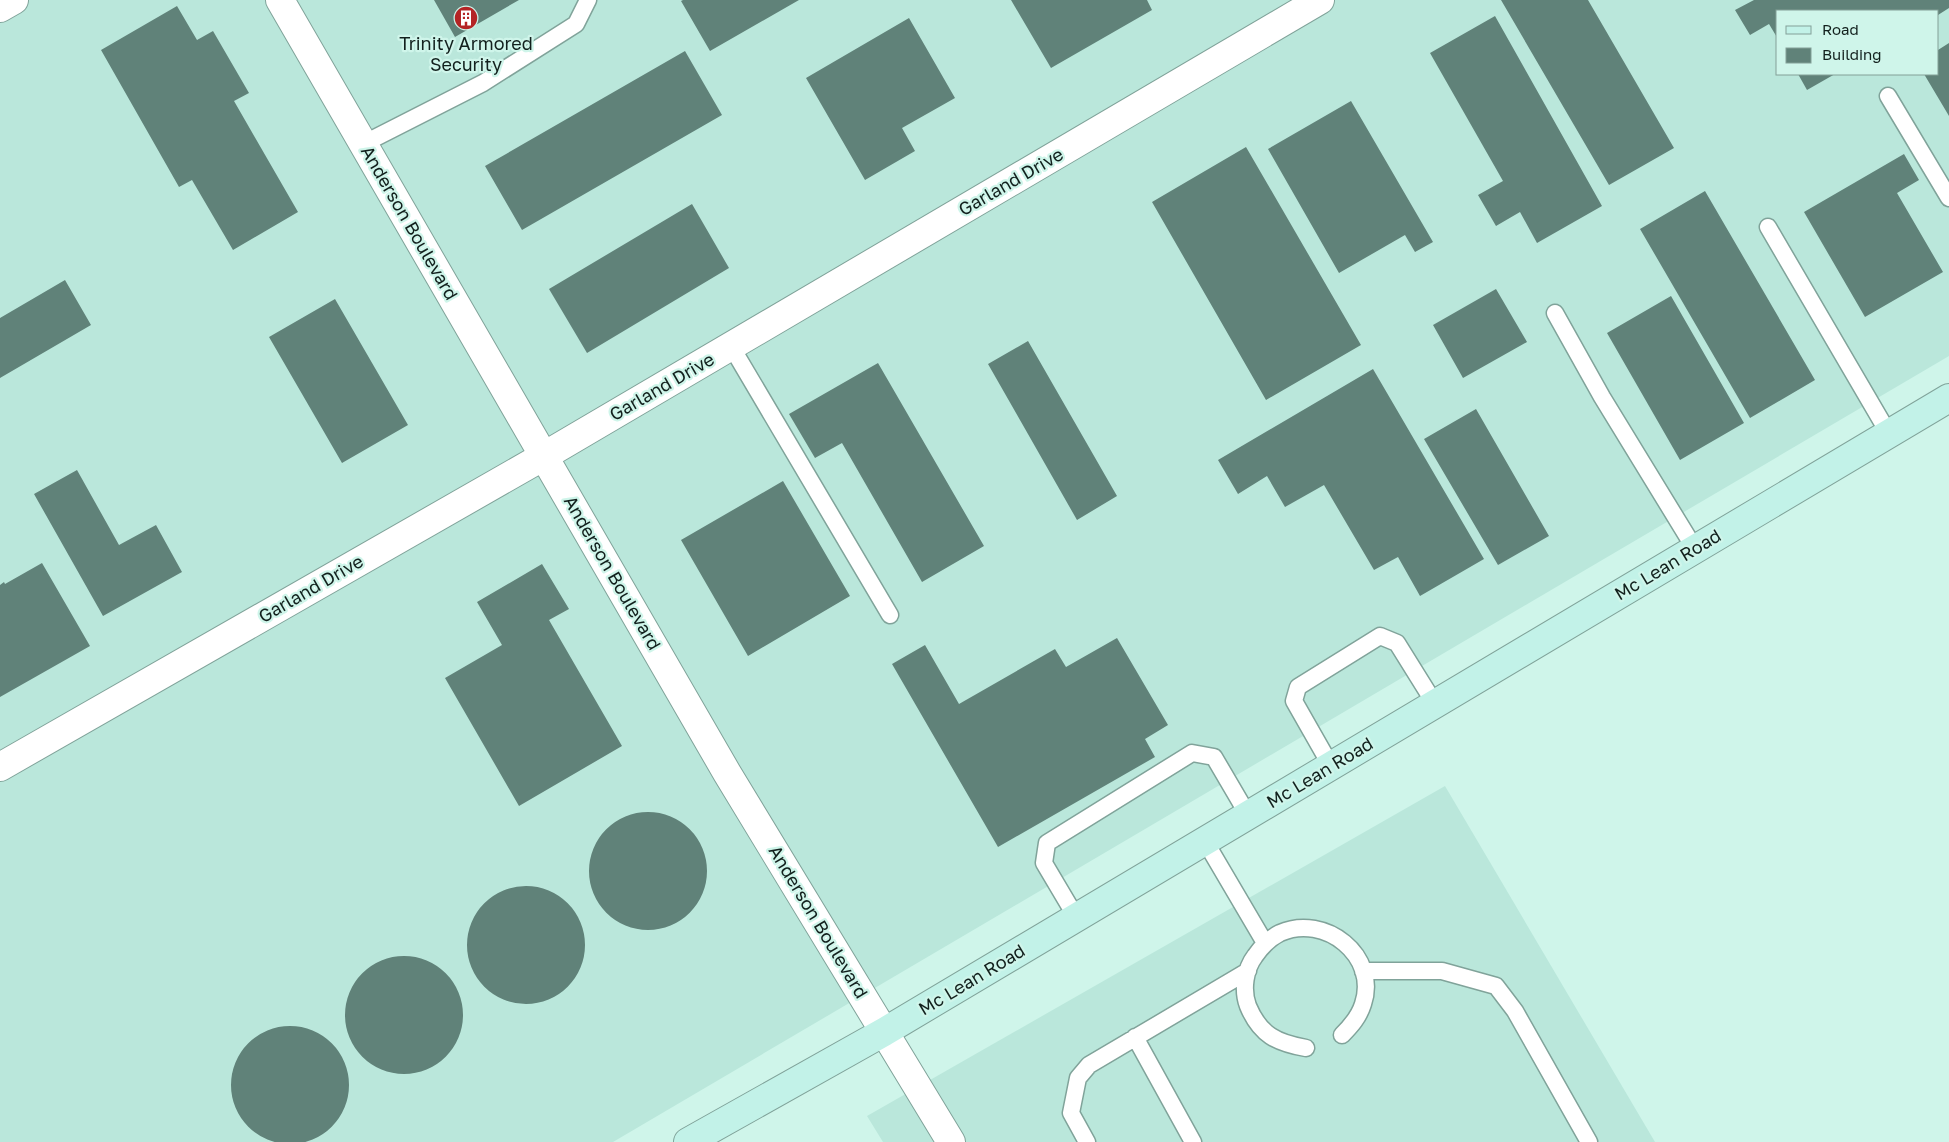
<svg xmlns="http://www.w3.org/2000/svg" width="1949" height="1142" viewBox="0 0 1949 1142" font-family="'Golos Text',sans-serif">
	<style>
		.built { fill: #bae7db; fill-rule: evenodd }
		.building { fill: #608279 }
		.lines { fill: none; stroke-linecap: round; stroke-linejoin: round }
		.service-casing { stroke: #80a39a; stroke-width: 19 }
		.minor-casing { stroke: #80a39a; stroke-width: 30 }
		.tertiary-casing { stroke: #80a39a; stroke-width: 30 }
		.secondary-casing { stroke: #80a39a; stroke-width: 30 }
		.service { stroke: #fff; stroke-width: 16 }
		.minor { stroke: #fff; stroke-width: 28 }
		.tertiary { stroke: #fff; stroke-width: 28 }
		.secondary { stroke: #c2f2e8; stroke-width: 28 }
		.labels { text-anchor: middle; stroke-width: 4.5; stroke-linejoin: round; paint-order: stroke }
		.poi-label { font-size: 18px; fill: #12201d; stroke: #cff5ea }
		.street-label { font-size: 18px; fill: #12201d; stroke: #cff5ea }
	</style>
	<rect width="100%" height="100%" fill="#cff5ea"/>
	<path class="built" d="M0 0H1949V356L613 1142H0ZM1778 11H1938V74H1778Z
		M1445 786 1655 1142H883L867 1116Z"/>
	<path class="building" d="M434 0H519L455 37Z
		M683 0H799L710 51 681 1Z
		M1011 0H1147L1152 10 1051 68Z
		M1501 0H1588L1674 148 1609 185Z
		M1754 0H1949V8L1938 15V11H1778V39L1769 24 1750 35 1735 10Z
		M177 6 197 40 213 31 249 93 234 101 298 212 233 250 192 180 179 187 101 50Z
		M1495 16 1602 206 1537 243 1520 212 1496 226 1478 195 1503 181 1430 53Z
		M909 18 955 98 902 128 915 151 865 180 806 78Z
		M1949 43V116L1924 74H1938V50Z
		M685 51 722 115 522 230 485 166Z
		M1798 74H1835L1807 90Z
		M1351 101 1433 242 1415 252 1405 235 1339 273 1268 149Z
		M1246 147 1361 345 1266 400 1152 202Z
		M1904 154 1919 180 1897 193 1943 272 1865 317 1804 212Z
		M1705 191 1815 380 1750 418 1640 229Z
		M692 204 729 268 587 353 549 289Z
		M65 280 91 325 0 378V318Z
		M1496 289 1527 342 1463 378 1433 325Z
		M1671 296 1744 423 1680 460 1607 333Z
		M335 299 408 425 342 463 269 337Z
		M1028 341 1117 496 1077 520 988 364Z
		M878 363 984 546 922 582 842 443 815 458 789 414Z
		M1373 369 1484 559 1420 596 1398 557 1374 570 1324 485 1285 507 1267 476 1238 494 1218 460Z
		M1476 409 1549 536 1498 565 1424 439Z
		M77 470 119 545 156 525 182 572 103 616 34 494Z
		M783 481 850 596 748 656 681 540Z
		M42 563 90 646 0 697V585L4 582 5 584Z
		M542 564 569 609 549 620 622 746 519 806 445 678 502 645 477 602Z
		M1117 638 1168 725 1145 739 1155 757 998 847 892 664 925 645 959 704 1055 649 1066 667Z
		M589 871a59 59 0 1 1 118 0a59 59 0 1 1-118 0Z
		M467 945a59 59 0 1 1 118 0a59 59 0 1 1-118 0Z
		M345 1015a59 59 0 1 1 118 0a59 59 0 1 1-118 0Z
		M231 1085a59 59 0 1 1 118 0a59 59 0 1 1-118 0Z"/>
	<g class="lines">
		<g class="service-casing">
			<path id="service" d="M1888 96 1949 198
				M363 144 483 83 576 24 588 0
				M1768 227 1889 434
				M1555 313 1602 397 1695 549
				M731 346 890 615
				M1331 766 1294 701 1298 687 1380 636 1397 643 1435 704
				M1205 841 1265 943
				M1076 917 1044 863 1047 843 1192 753 1214 757 1248 815
				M1363 971H1442L1496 986 1515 1011 1589 1142
				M1135 1037 1193 1142
				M1306 1048C1277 1043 1260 1035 1248 1006 1242 990 1245 969 1255 956 1262 946 1270 938 1280 933 1325 913 1379 956 1363 1004 1359 1017 1351 1026 1342 1035
				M1087 1142 1071 1113 1078 1078 1089 1065 1248 971"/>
		</g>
		<g class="minor-casing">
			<path id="minor" d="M0 8 14 0
				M0 767 544 456 1320 0"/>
		</g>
		<g class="tertiary-casing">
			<path id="tertiary" d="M280 0 727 773 951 1142"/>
		</g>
		<g class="secondary-casing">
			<path id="secondary" d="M688 1142 884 1032 1949 398"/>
		</g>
		<use href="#service" class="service"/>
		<use href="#minor" class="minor"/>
		<use href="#tertiary" class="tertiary"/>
		<use href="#secondary" class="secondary"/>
	</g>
	<defs>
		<g id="building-disc" transform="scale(1.25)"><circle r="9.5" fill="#b42425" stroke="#cff5ea"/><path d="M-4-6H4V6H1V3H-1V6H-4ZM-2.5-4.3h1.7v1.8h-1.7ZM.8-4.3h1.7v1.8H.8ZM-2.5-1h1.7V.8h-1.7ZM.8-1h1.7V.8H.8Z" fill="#fff"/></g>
	</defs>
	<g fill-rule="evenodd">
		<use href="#building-disc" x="466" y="18"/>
	</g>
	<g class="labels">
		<g class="poi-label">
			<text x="466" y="50">Trinity Armored<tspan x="466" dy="21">Security</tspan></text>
		</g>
		<g class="street-label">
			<text transform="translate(1011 182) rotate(-30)" y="6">Garland Drive</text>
			<text transform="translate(409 223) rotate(60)" y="6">Anderson Boulevard</text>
			<text transform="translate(662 387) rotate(-30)" y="6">Garland Drive</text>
			<text transform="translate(1668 565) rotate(-31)" y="6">Mc Lean Road</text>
			<text transform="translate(612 573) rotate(60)" y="6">Anderson Boulevard</text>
			<text transform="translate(311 589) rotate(-30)" y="6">Garland Drive</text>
			<text transform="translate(1320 773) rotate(-31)" y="6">Mc Lean Road</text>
			<text transform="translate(818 922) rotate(59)" y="6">Anderson Boulevard</text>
			<text transform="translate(972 980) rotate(-31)" y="6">Mc Lean Road</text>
		</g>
	</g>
	<rect x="1776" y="10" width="162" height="65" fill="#cff5ea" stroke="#83a098"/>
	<rect x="1786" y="26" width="25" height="8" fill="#c2f2e8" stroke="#83a098"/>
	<text x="1822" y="35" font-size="15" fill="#12201d">Road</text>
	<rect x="1786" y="48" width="25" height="15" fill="#608279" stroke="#83a098"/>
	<text x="1822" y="60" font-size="15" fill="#12201d">Building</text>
</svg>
